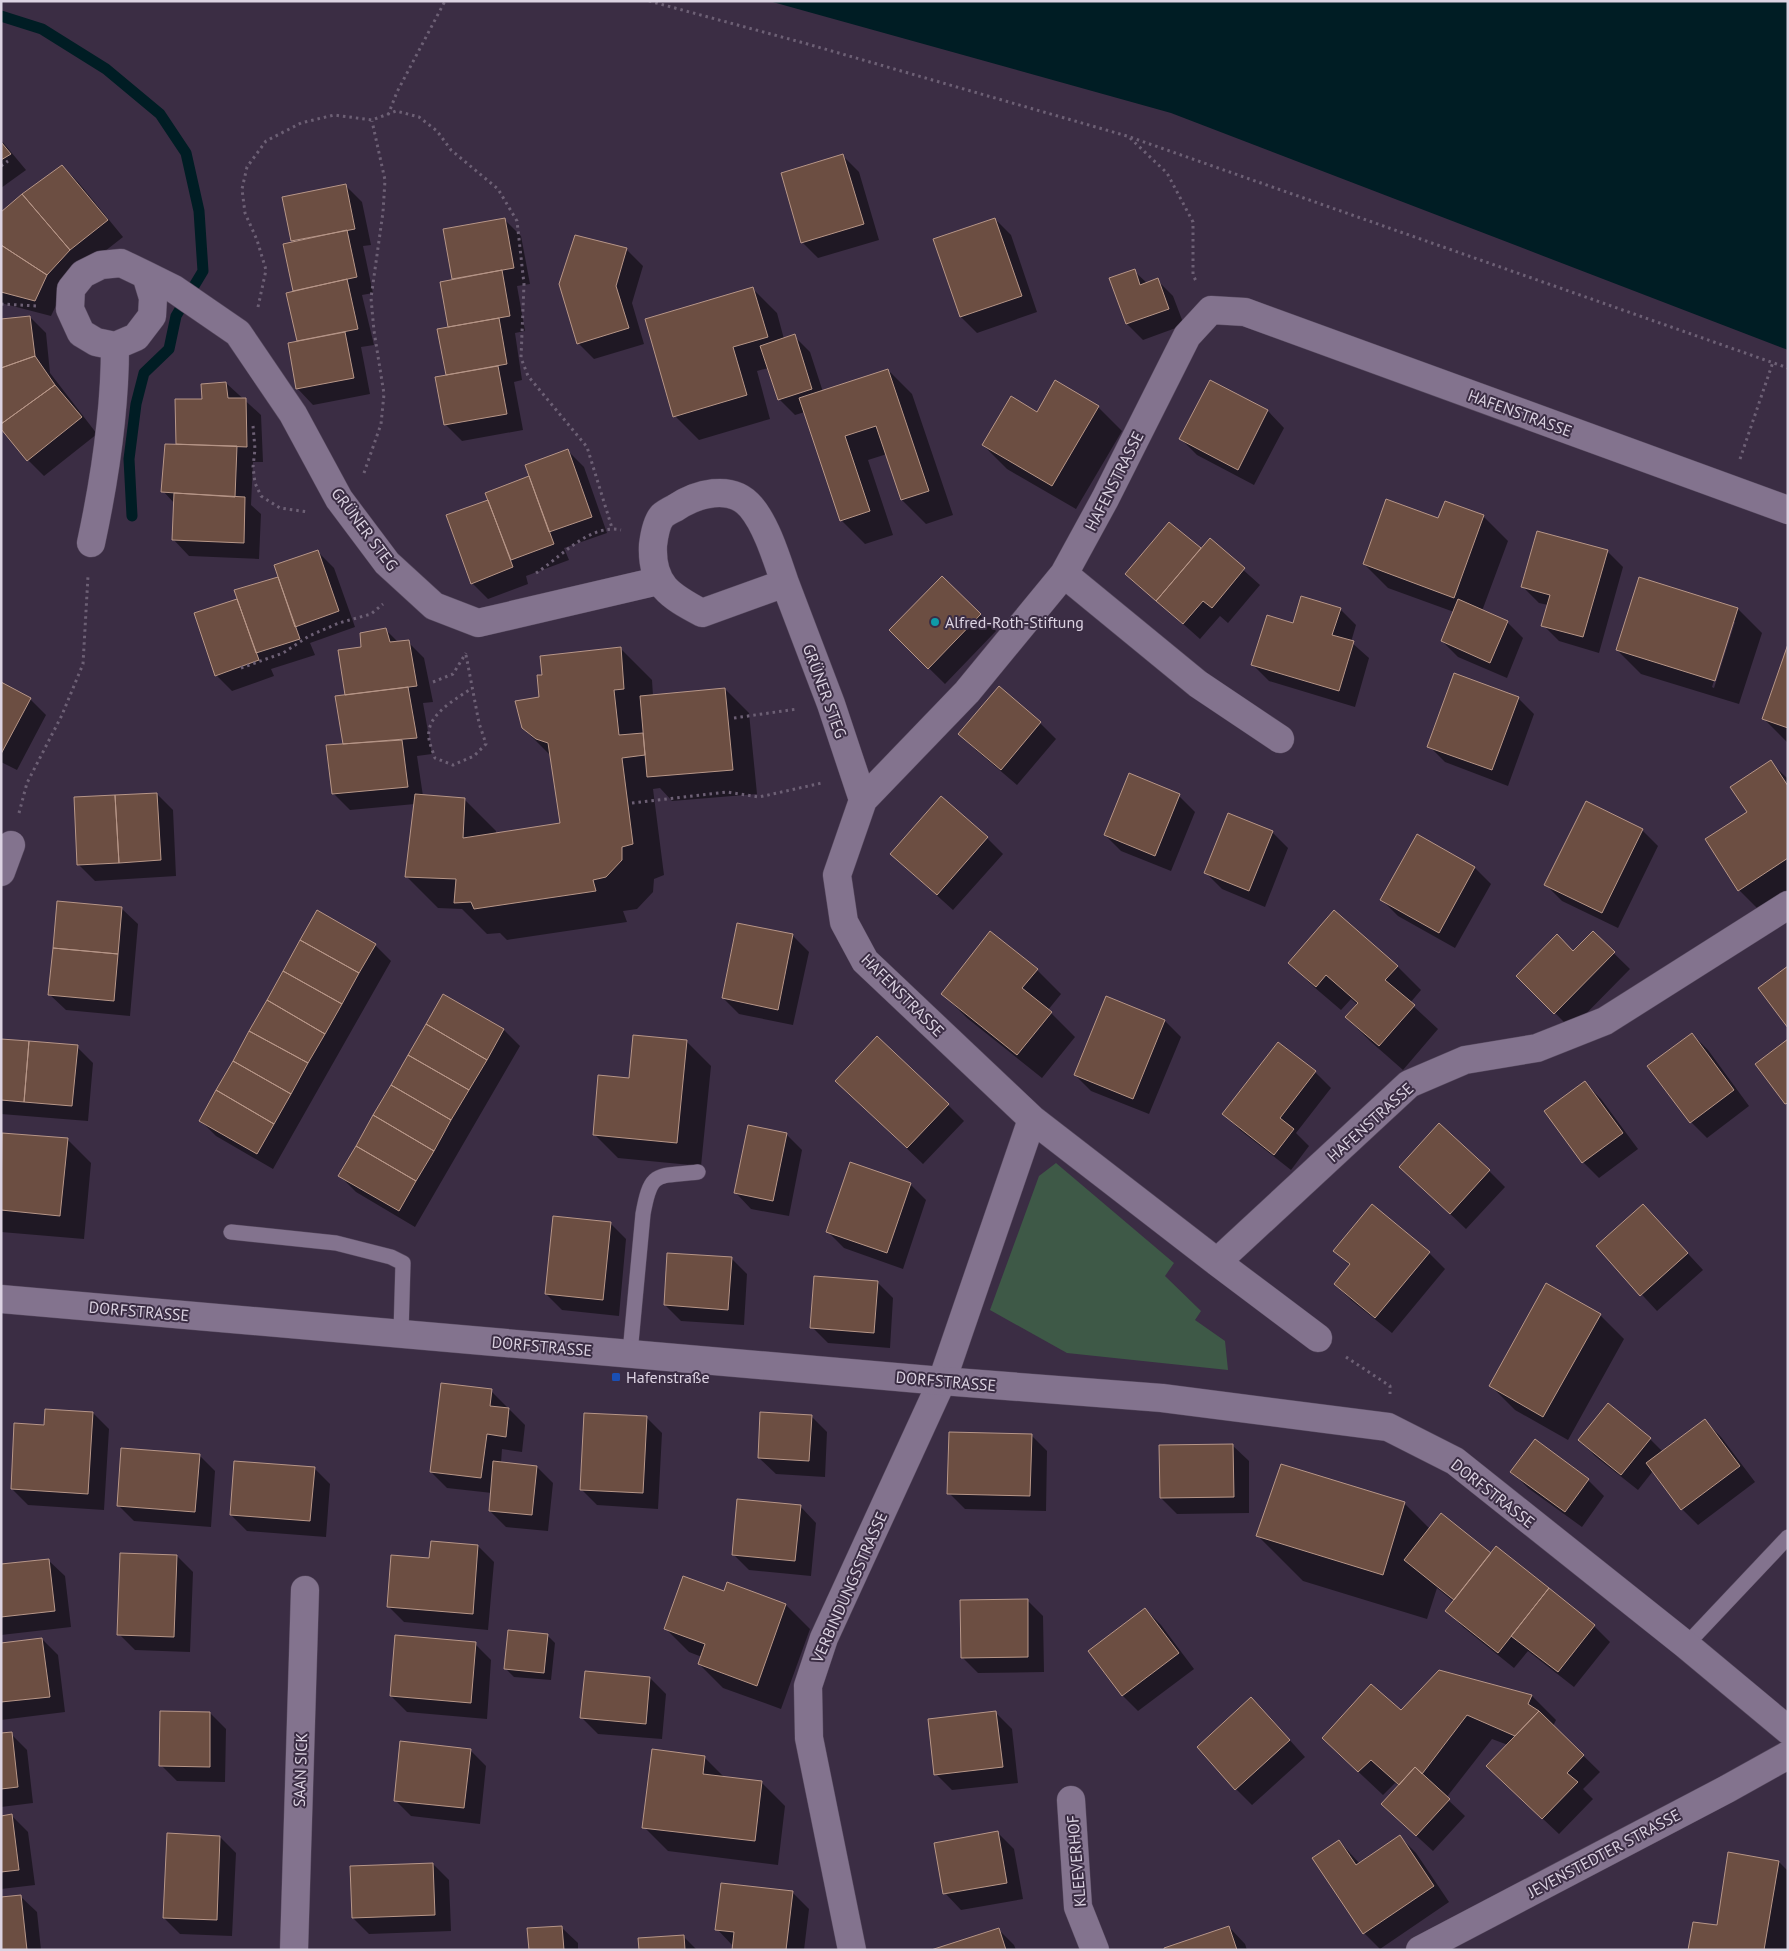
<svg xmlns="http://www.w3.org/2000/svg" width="1789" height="1951" viewBox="0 0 1789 1951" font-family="'PT Sans',sans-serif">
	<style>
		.green { fill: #3e5947 }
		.water { fill: #001d24 }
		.shadow { fill: #0007; fill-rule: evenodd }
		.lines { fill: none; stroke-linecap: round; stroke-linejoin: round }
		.stream { stroke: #001d24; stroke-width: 11 }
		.building { fill: #6c4e42; stroke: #b79688 }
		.lane-casing { stroke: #56495e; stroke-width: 16 }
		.street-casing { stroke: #56495e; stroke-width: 29 }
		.secondary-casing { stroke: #56495e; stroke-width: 29 }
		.path { stroke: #6d6075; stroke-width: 3; stroke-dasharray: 2.5 4; stroke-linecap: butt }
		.lane { stroke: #83738e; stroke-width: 15 }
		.street { stroke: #83738e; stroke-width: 28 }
		.secondary { stroke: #83738e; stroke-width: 28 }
		.culture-dot { fill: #0f9aa8; stroke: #3b2d44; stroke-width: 2 }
		.transit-dot { fill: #1a4fb4; stroke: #3b2d44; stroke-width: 2 }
		.labels { text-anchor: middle; stroke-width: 4; stroke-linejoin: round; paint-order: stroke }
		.street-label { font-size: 16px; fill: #dcd3e2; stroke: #3b2d44 }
		.poi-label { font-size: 16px; fill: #dcd3e2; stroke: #3b2d44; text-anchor: start }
	</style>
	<rect width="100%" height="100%" fill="#3b2d44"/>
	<path class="green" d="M1056 1163 1174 1263 1165 1276 1201 1311 1195 1320 1225 1341 1228 1370 1067 1353 990 1310 1039 1176Z"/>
	<path class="water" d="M769 1H1788V350L1171 113Z"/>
	<path class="shadow" d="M1 140 26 170 1 188Z
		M843 156 859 172 879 240 818 258 802 242Z
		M62 166 78 182 123 237 86 266 63 291 51 316 1 303V214Z
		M346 186 362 202 371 245 363 246 373 293 362 295 374 345 361 347 370 394 313 405 297 388 298 342 288 294 295 292 285 245 293 243 284 198Z
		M995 219 1011 235 1037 312 977 333 961 317 935 240Z
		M505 220 521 236 530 284 517 286 525 331 515 333 522 380 514 382 523 430 462 441 445 424 447 376 439 330 449 328 441 283 453 280 444 230Z
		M576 236 627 250 643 266 632 303 644 344 594 359 578 343Z
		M1134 271 1147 283 1157 280 1173 296 1184 325 1143 340 1127 324 1111 279Z
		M753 289 777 313 784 339 794 336 810 352 823 392 888 370 912 394 953 515 926 524 902 500 887 454 868 460 893 535 865 544 841 520 805 412 795 415 779 399 768 368 757 371 770 419 699 440 675 416Z
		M30 317 46 333 50 373 97 434 44 476 28 460 1 426Z
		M1056 382 1098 407 1122 431 1076 509 1007 469 983 445 1038 414Z
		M1211 382 1268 411 1284 428 1254 485 1197 455 1181 439Z
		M226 383 261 415 263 462H253L251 505 261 514 259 559 189 556 173 539 175 504 163 491 178 446 176 401H203Z
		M568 451 584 467 607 533 564 548 569 560 526 576 528 584 488 599 472 583 490 501Z
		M1445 503 1484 517 1508 541 1482 611 1507 622 1523 638 1507 678 1458 657 1442 641 1454 612 1388 588 1364 564 1439 520Z
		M1169 523 1201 550 1210 540 1260 585 1228 623 1220 616 1200 639 1127 574Z
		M1607 551 1623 567 1599 653 1559 641 1543 625 1548 605 1539 603 1523 587Z
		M318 552 334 568 355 627 310 643 315 655 271 669 274 676 232 691 216 675 196 614 239 600 236 591 279 578Z
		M942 577 996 631 945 684 890 630Z
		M1340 609 1356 625 1351 642 1369 658 1355 707 1269 681 1253 665 1294 624Z
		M1738 609 1762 633 1739 704 1641 674 1617 650ZM1732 622H1735L1714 688 1712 687Z
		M386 630 398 642H408L424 658 433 702 423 703 432 754 417 756 423 796 464 799 496 831V834L562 824 551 756 523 728 541 698 620 648 652 680 653 696 725 689 749 713 757 794 672 801 660 788 653 789 664 875 654 879 653 892 637 909 623 911 627 922 507 940 500 933 487 934 462 909 438 908 406 876 415 804 350 810 334 794 345 745 346 696 363 648Z
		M1788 647V743L1763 718Z
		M1 684 30 699 46 715 17 770 1 762Z
		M1518 698 1534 714 1508 786 1445 762 1429 746Z
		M1040 723 1056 739 1017 785 976 750 960 734Z
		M1770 762 1788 779V898L1763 914 1739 890 1748 813Z
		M157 794 173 810 176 876 95 881 79 865Z
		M1179 796 1195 812 1171 871 1121 851 1105 835Z
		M1642 830 1658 846 1618 928 1562 901 1546 885Z
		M1272 832 1288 848 1265 907 1222 889 1206 873Z
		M1417 835 1475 868 1491 884 1455 948 1398 916 1382 900Z
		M987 838 1003 854 953 910 891 854Z
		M121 908 138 924 130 1016 66 1010 49 994Z
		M738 924 793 936 809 952 793 1025 739 1014 723 998Z
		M1593 933 1630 969 1571 1029 1518 976 1574 952Z
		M375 945 391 961 273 1169 216 1136 200 1120Z
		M1290 963 1397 966 1421 990 1410 1003 1438 1029 1403 1070 1370 1041 1346 1017 1358 1005 1351 999 1341 1010 1314 987Z
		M1037 970 1061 994 1048 1010 1075 1037 1042 1078 967 1018 943 994Z
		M444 996 504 1030 520 1046 415 1227 356 1192 340 1176Z
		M1165 1021 1181 1037 1149 1114 1091 1091 1075 1075Z
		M1692 1034 1708 1050 1749 1106 1707 1138 1691 1122Z
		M1 1040 77 1047 93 1063 88 1121 1 1114Z
		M687 1042 711 1066 701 1166 618 1158 594 1134 630 1079Z
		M1278 1044 1315 1072 1331 1088 1296 1133 1309 1146 1291 1170 1240 1130 1224 1114Z
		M1585 1083 1601 1099 1638 1149 1599 1178 1583 1162Z
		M853 1097 948 1105 964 1121 923 1164Z
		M786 1134 802 1150 789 1216 751 1209 735 1192Z
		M67 1139 91 1163 84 1239 1 1232V1152Z
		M1401 1167 1489 1171 1505 1187 1466 1229Z
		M910 1184 926 1200 903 1269 844 1248 828 1232Z
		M1643 1205 1703 1270 1657 1311 1597 1246Z
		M610 1223 626 1239 619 1316 562 1310 546 1294Z
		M1335 1250 1429 1253 1445 1269 1392 1333 1351 1300 1335 1284 1350 1266Z
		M731 1258 747 1274 744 1325 681 1321 665 1305Z
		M877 1282 893 1298 890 1348 828 1343 812 1327Z
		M1600 1315 1624 1339 1568 1440 1515 1410 1491 1386Z
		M491 1391 525 1425 522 1452 502 1449 501 1463 537 1467 553 1483 548 1531 506 1527 490 1511 492 1493 447 1488 431 1472Z
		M93 1413 109 1429 104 1510 28 1505 12 1489 46 1426Z
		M811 1416 827 1432 825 1477 776 1474 759 1458Z
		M646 1417 662 1433 658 1509 597 1505 581 1489Z
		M1705 1421 1721 1437 1755 1482 1698 1525 1682 1509 1653 1471 1638 1490 1595 1456 1580 1440 1650 1439 1663 1452Z
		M1031 1435 1047 1451 1046 1511 965 1509 949 1493Z
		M1535 1440 1588 1480 1604 1496 1582 1527 1528 1488 1512 1472Z
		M1232 1445 1249 1461V1513L1177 1514 1161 1498Z
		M199 1455 215 1471 211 1527 134 1521 118 1505Z
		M314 1468 330 1484 326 1537 247 1531 231 1515Z
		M1404 1503 1430 1529 1491 1555 1594 1626 1610 1642 1574 1687 1528 1651 1514 1668 1463 1627 1447 1611 1454 1602 1437 1588 1427 1619 1303 1581 1258 1536Z
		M800 1506 816 1523 811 1576 749 1570 733 1554Z
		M478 1546 494 1562 488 1630 404 1622 388 1606 430 1560Z
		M177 1556 193 1572 190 1652 135 1650 119 1634Z
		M48 1560 65 1576 71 1627 1 1635V1565Z
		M725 1592 786 1605 810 1629 781 1709 723 1688 699 1664 702 1657 689 1652 665 1628Z
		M1027 1600 1043 1616 1044 1672 978 1673 962 1657Z
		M1145 1609 1161 1625 1194 1669 1138 1711 1122 1695Z
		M547 1635 555 1643 551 1680 514 1677 506 1669Z
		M42 1639 58 1655 65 1712 1 1720V1644Z
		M475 1644 491 1660 487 1719 407 1712 391 1696Z
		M1440 1672 1532 1696 1556 1720 1553 1726 1600 1772 1583 1789 1593 1799 1559 1834 1504 1782 1508 1745 1492 1739 1446 1798 1465 1816 1433 1851 1399 1820V1786L1395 1783 1383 1795 1348 1762 1401 1711Z
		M650 1678 666 1694 662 1739 598 1734 582 1718Z
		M210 1713 226 1729 225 1782 177 1781 161 1765Z
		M996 1713 1012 1729 1018 1783 952 1790 936 1774Z
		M1267 1715 1305 1757 1252 1805 1236 1789Z
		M11 1734 27 1750 33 1803 1 1807V1735Z
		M470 1750 486 1766 480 1824 411 1816 395 1800Z
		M704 1757 725 1778 761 1782 785 1806 778 1865 668 1851 644 1827Z
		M12 1816 28 1832 35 1885 1 1889V1817Z
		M998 1833 1014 1849 1023 1899 961 1910 945 1893Z
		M220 1837 236 1853 232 1936 180 1934 164 1918Z
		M1400 1837 1416 1853 1449 1902 1380 1949 1364 1933 1339 1841 1360 1864Z
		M1779 1862 1788 1871V1950H1689L1718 1926Z
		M433 1864 449 1880 451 1931 369 1934 353 1918Z
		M793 1893 809 1909 804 1950H734L733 1946 717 1929Z
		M20 1896 37 1912 41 1950H1Z
		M561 1927 578 1943V1950H530Z
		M1229 1927 1245 1944 1247 1950H1166Z
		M998 1929 1014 1945 1016 1950H935Z
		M683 1936 697 1950H640Z"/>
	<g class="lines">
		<path class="stream" d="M1 16 42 29 106 69 160 114 186 153 199 211 203 271 176 316 169 349 144 373 136 404 129 459 132 516"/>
	</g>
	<path class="building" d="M1 142 11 154 1 160Z
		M843 154 864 224 801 243 781 173Z
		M62 165 108 220 70 250 22 194Z
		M346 184 355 229 291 241 282 197Z
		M22 194 70 250 47 275 1 245V212Z
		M505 218 514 268 452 279 443 229Z
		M995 218 1022 296 960 317 933 239Z
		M347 230 357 277 293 291 283 244Z
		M575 235 627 248 616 286 629 328 577 344 559 284Z
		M1 245 47 275 35 301 1 292Z
		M1135 269 1140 285 1158 278 1169 309 1126 324 1109 278Z
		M502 270 510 316 448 327 440 282Z
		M347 279 358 329 297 341 286 293Z
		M753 287 768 337 733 347 747 395 673 417 645 319Z
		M30 316 35 356 1 368V319Z
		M499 318 507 364 446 375 437 329Z
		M345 332 354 378 296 389 288 343Z
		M795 334 812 389 778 400 760 346Z
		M35 356 55 385 1 424V368Z
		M498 366 507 414 444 425 435 377Z
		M888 369 929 491 901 500 876 426 845 436 870 511 840 521 799 398Z
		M1055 380 1099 406 1052 486 982 445 1011 396 1037 412Z
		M1210 380 1268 410 1238 470 1179 439Z
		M226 382 228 398H246L247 447 176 444 175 399H202L201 384Z
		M55 385 82 417 27 461 1 429V424Z
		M165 444 237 446 235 497 161 492Z
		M568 449 592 517 549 532 525 465Z
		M529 476 554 544 511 560 485 493Z
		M174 493 245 497 244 543 172 540Z
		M1386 499 1438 518 1445 501 1484 515 1454 598 1363 564Z
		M488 500 513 567 471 584 446 515Z
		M1169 522 1201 548 1156 601 1125 574Z
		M1537 531 1608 550 1583 637 1541 626 1550 595 1521 587Z
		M1210 538 1245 568 1212 608 1203 601 1183 624 1156 601Z
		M318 550 339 611 295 627 274 565Z
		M942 576 981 614 928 669 889 630Z
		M278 577 300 639 256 653 234 590Z
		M1639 577 1738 608 1715 681 1616 650Z
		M1301 596 1341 608 1332 635 1354 641 1339 691 1251 665 1267 615 1293 623Z
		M237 599 259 660 215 676 194 613Z
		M1458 599 1508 621 1490 663 1441 641Z
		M386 628 390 642 409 640 417 686 345 695 338 650 361 647 360 633Z
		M1788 644V728L1762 719Z
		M621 647 624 689 614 690 619 735 643 733 645 755 622 758 633 844 622 847V860L606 877 593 880 596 891 474 909 471 902 454 903 456 879 405 877 415 794 465 798 463 838 560 823 548 743 536 739 522 728 515 701 539 697 537 675H542L540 656Z
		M1454 673 1519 697 1492 770 1427 747Z
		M1 682 31 698 1 754Z
		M999 686 1041 722 1001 770 958 734Z
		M408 687 417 738 343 744 335 696Z
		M725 688 733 770 647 777 640 696Z
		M402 740 408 787 332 794 326 745Z
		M1771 760 1788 786V858L1738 891 1705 839 1747 812 1730 787Z
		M1129 773 1180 794 1155 856 1104 835Z
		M157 793 161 860 119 863 115 795Z
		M115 795 119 863 77 865 74 797Z
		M941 796 988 837 937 895 890 854Z
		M1586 801 1643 829 1602 913 1544 885Z
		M1228 813 1273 831 1249 891 1204 873Z
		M1417 834 1475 867 1439 933 1380 900Z
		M57 901 122 907 118 954 53 948Z
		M317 910 376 944 359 973 300 940Z
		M1334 910 1398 966 1385 980 1415 1005 1379 1046 1345 1017 1358 1003 1326 975 1316 987 1288 963Z
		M737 923 793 934 778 1010 722 998Z
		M990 931 1038 969 1022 988 1052 1012 1017 1055 941 994Z
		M1593 931 1615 952 1554 1014 1516 976 1557 934 1573 951Z
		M300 940 359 973 342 1004 283 971Z
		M53 948 118 954 114 1001 48 995Z
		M1788 966V1028L1758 988Z
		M283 971 342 1004 325 1034 267 1000Z
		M443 994 504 1029 487 1060 426 1024Z
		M1106 996 1165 1020 1133 1099 1074 1075Z
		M267 1000 325 1034 308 1063 249 1031Z
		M426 1024 487 1060 469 1090 408 1055Z
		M249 1031 308 1063 291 1094 233 1061Z
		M1692 1033 1734 1090 1690 1123 1647 1066Z
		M633 1035 687 1040 677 1143 593 1135 598 1075 629 1078Z
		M877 1036 949 1104 907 1148 835 1081Z
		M1 1039 29 1041 24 1102 1 1100Z
		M1788 1039V1103L1785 1104 1755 1064Z
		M29 1041 78 1045 72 1106 24 1102Z
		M1278 1042 1316 1071 1280 1118 1294 1129 1274 1155 1222 1114Z
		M408 1055 469 1090 451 1120 391 1085Z
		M233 1061 291 1094 274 1124 216 1090Z
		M1585 1081 1623 1133 1582 1163 1544 1111Z
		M391 1085 451 1120 434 1151 373 1115Z
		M216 1090 274 1124 257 1154 199 1121Z
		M373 1115 434 1151 416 1181 356 1146Z
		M1439 1123 1490 1170 1450 1214 1399 1167Z
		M748 1125 787 1133 773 1201 734 1193Z
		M2 1133 68 1138 60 1216 1 1210Z
		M356 1146 416 1181 399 1211 338 1176Z
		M850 1162 911 1183 887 1253 826 1232Z
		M1372 1204 1430 1252 1375 1318 1334 1284 1350 1264 1333 1251Z
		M1643 1204 1688 1253 1640 1296 1596 1246Z
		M553 1216 611 1222 603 1300 545 1294Z
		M667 1253 732 1257 728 1310 664 1305Z
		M814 1276 878 1281 874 1333 810 1328Z
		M1546 1283 1601 1314 1543 1417 1489 1386Z
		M441 1383 492 1389 490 1406 509 1408 506 1437 487 1434 481 1478 430 1472Z
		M1608 1403 1651 1438 1621 1475 1578 1440Z
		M45 1409 93 1412 88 1494 11 1489 14 1423 44 1425Z
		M760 1412 812 1415 809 1461 758 1458Z
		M584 1413 647 1416 643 1493 580 1490Z
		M1705 1419 1740 1466 1681 1510 1646 1463Z
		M949 1432 1032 1434 1030 1496 947 1494Z
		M1535 1439 1589 1479 1565 1512 1510 1472Z
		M1233 1444 1234 1497 1160 1498 1159 1445Z
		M121 1448 200 1454 195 1512 117 1506Z
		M234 1461 315 1467 310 1521 230 1515Z
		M493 1461 537 1466 532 1515 489 1511Z
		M1281 1464 1405 1502 1383 1575 1256 1536Z
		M737 1499 801 1505 795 1561 732 1555Z
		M1441 1513 1491 1553 1454 1600 1404 1560Z
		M431 1541 478 1545 473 1614 387 1607 391 1555 429 1558Z
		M1496 1546 1549 1588 1498 1653 1445 1611Z
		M120 1553 177 1555 174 1637 117 1635Z
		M49 1559 55 1611 1 1617V1564Z
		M683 1576 724 1591 727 1582 786 1604 757 1686 698 1664 705 1644 664 1629Z
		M1549 1588 1595 1625 1558 1672 1511 1636Z
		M1028 1599V1657L961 1658 960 1600Z
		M1145 1608 1179 1653 1122 1696 1088 1651Z
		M508 1630 548 1634 544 1673 504 1669Z
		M395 1635 476 1642 471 1703 390 1696Z
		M42 1638 50 1697 1 1702V1643Z
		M1439 1670 1532 1695 1528 1704 1539 1711 1515 1736 1467 1715 1422 1774 1415 1767 1399 1785 1371 1760 1358 1772 1322 1738 1371 1684 1401 1710Z
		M585 1671 650 1677 646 1724 580 1718Z
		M1251 1697 1290 1740 1235 1790 1197 1747Z
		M160 1711 210 1712V1767L159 1766Z
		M996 1711 1003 1767 934 1775 928 1719Z
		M1539 1711 1584 1755 1567 1773 1578 1782 1542 1819 1486 1766Z
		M12 1732 18 1787 1 1789V1733Z
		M400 1741 471 1749 464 1808 394 1801Z
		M652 1749 705 1756 703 1774 762 1781 755 1841 642 1828Z
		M1415 1767 1450 1799 1416 1836 1381 1804Z
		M12 1814 19 1870 1 1872V1816Z
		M998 1831 1007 1883 943 1894 934 1843Z
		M167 1833 220 1836 217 1920 163 1918Z
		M1400 1835 1434 1886 1363 1934 1312 1858 1339 1840 1356 1865Z
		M1728 1852 1779 1861 1764 1950H1688L1693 1922 1717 1925Z
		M433 1863 435 1915 352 1918 350 1866Z
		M721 1883 793 1891 786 1950H732L734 1932 715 1930Z
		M21 1895 27 1950H1V1897Z
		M562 1926 564 1950H529L527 1928Z
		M1229 1926 1237 1950H1164V1948Z
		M999 1928 1006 1950H931Z
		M684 1935 685 1950H639L638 1938Z"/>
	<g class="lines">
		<g class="lane-casing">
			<path id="lane" d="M231 1232 336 1243 391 1257 403 1263 401 1333
				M630 1353 643 1214C651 1169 657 1177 698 1172
				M1686 1645 1788 1537"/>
		</g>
		<g class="street-casing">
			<path id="street" d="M146 275 153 298 152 316 136 337 115 346 96 342 81 333 70 309 71 289 83 274 101 265 121 263 146 275 174 289 238 333 293 414 339 499 387 563 434 606 478 623 658 581
				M1788 510 1245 312 1211 310 1187 336 1105 499 1064 574 967 692 863 800 837 875 844 922 865 961 1032 1119 1217 1262 1409 1084 1465 1060 1537 1048 1605 1021 1788 905
				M91 543C105 478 115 412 115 346
				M1064 574 1198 684 1280 739
				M785 583C777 560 767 526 751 507 731 483 696 494 675 508 671 510 665 513 662 516 656 523 654 537 653 545 651 585 670 596 702 613L785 583 831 704 863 800
				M1 872 11 845
				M1217 1262 1318 1338
				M1071 1800 1078 1907 1095 1950
				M294 1950 305 1590
				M852 1950 809 1738 808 1686 824 1638 942 1381 1032 1119
				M1420 1950 1727 1789 1788 1755"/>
		</g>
		<g class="secondary-casing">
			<path id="secondary" d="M1 1299 942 1381 1162 1398 1388 1427 1455 1461 1686 1645 1788 1730"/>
		</g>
		<path class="path" d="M649 1 804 43 1127 136 1788 368
			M388 115 397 92 445 1
			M1130 138 1167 173 1193 222V275L1196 281
			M1 166 8 161
			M1 304 38 306
			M258 307 266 270 257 240 245 213 242 189 247 167 266 141 301 123 334 115 372 120 396 111 419 117 437 131 451 150 498 189 517 221 524 284 521 358 528 376 587 447 612 528
			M253 426 255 449 253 467 255 483 261 496 280 508 308 512
			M1740 459 1773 362
			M364 473 381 424 384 394 374 331 371 298 383 212 385 180 372 121
			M536 573C560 558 590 523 621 530
			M466 655 479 723 486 744 474 756 453 765 435 758C433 752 430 745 429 739 425 715 455 700 472 688
			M241 668 283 653 309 636 339 623 371 614 383 604
			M433 682 453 674 466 653
			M734 718 797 709
			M632 803 727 792 759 797 822 783
			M19 813 27 783 62 715 83 664 88 576
			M1346 1357 1390 1386V1394"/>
		<use href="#lane" class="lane"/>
		<use href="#street" class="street"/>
		<use href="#secondary" class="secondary"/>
	</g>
	<circle class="culture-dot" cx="935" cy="622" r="5"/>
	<rect class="transit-dot" x="611" y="1372" width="10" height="10" rx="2.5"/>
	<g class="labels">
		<g class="street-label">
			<text transform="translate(1520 413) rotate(20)" y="6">HAFENSTRASSE</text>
			<text transform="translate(1114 481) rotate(-63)" y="6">HAFENSTRASSE</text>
			<text transform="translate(365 529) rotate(53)" y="6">GRÜNER STEG</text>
			<text transform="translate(825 691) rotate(70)" y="6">GRÜNER STEG</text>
			<text transform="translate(903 995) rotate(45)" y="6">HAFENSTRASSE</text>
			<text transform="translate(1370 1122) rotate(-42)" y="6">HAFENSTRASSE</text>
			<text transform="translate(139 1311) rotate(5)" y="6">DORFSTRASSE</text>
			<text transform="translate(542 1346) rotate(5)" y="6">DORFSTRASSE</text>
			<text transform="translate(946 1381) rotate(5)" y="6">DORFSTRASSE</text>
			<text transform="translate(1493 1493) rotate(38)" y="6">DORFSTRASSE</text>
			<text transform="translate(849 1587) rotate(-66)" y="6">VERBINDUNGSSTRASSE</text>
			<text transform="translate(300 1770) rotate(-88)" y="6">SAAN SICK</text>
			<text transform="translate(1604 1853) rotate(-28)" y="6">JEVENSTEDTER STRASSE</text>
			<text transform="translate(1076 1861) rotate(-95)" y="6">KLEEVERHOF</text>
		</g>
		<g class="poi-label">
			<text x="945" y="628">Alfred-Roth-Stiftung</text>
			<text x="626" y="1383">Hafenstraße</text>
		</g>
	</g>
	<rect width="1789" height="1951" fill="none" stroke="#dcd3e2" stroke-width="5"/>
</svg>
